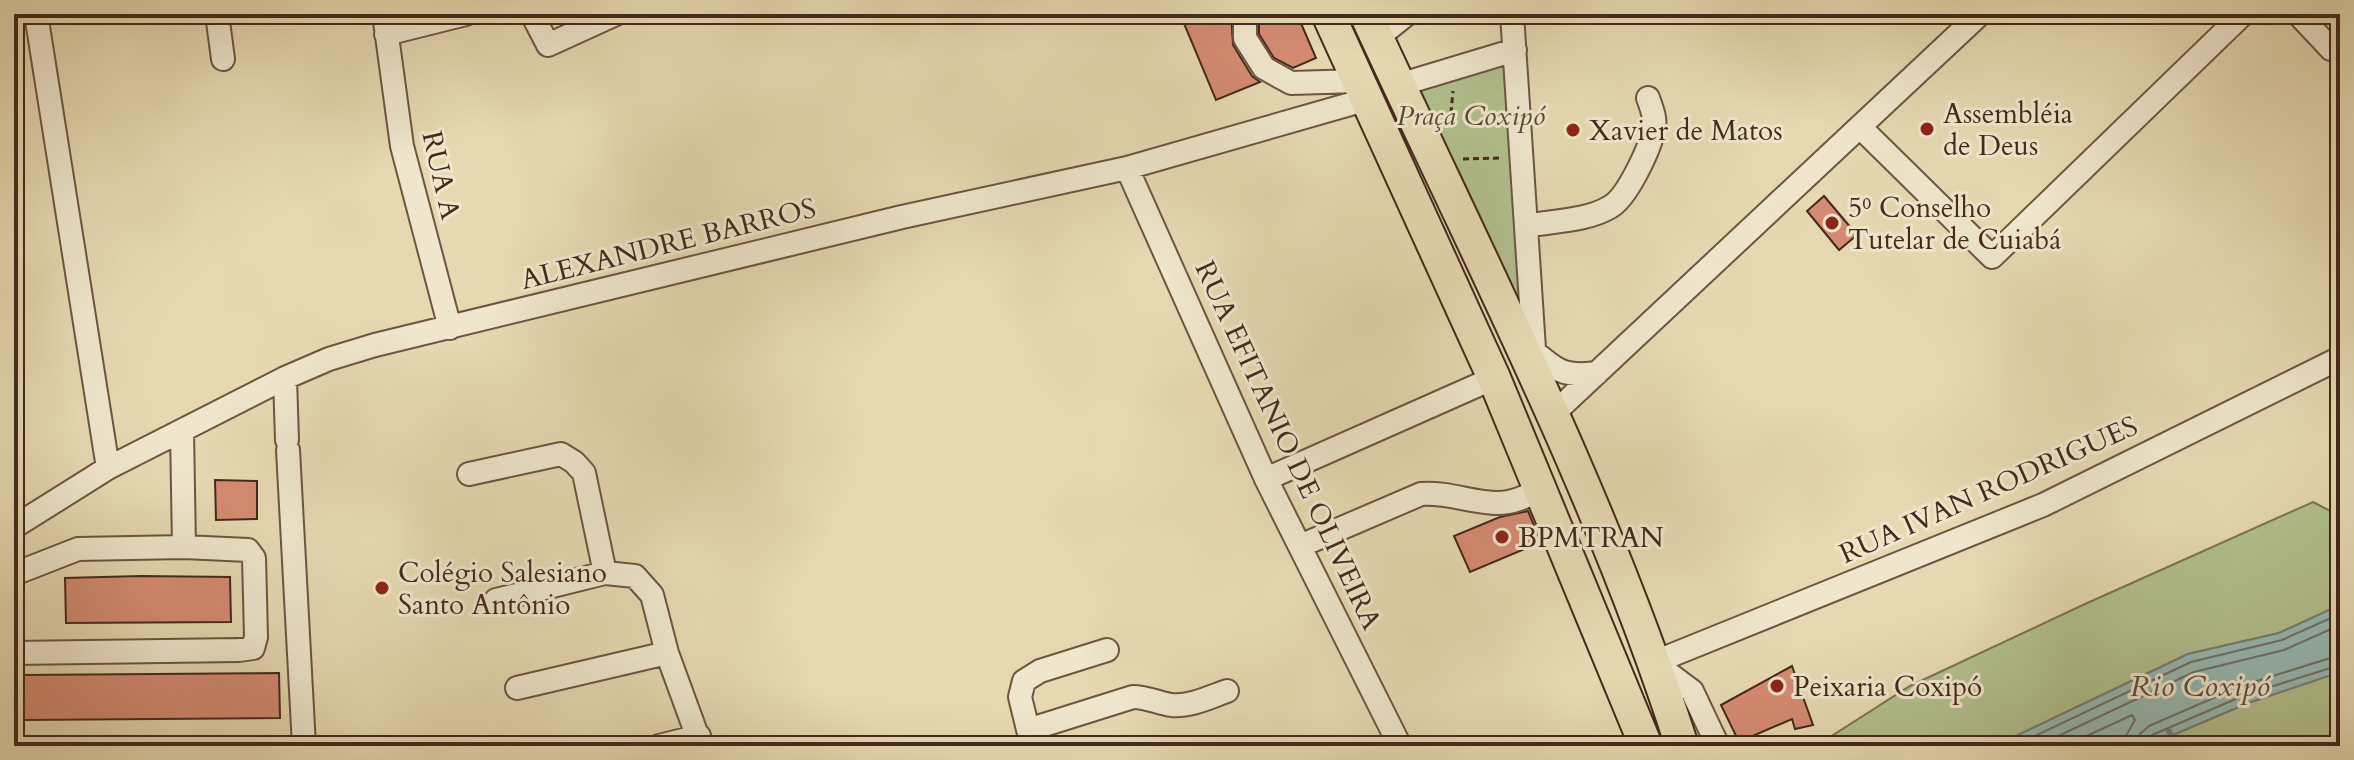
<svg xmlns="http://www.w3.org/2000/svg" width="2354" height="760" viewBox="0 0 2354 760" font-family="Cardo,serif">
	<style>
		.green { fill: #b2c08e; stroke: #7c7455; stroke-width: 2 }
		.water { fill: #97b9b3; stroke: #767f77; stroke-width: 2 }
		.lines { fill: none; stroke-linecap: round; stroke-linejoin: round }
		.shore { stroke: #6e7168; stroke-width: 2 }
		.stream { stroke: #767f77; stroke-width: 6 }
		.building { fill: #d58b73; stroke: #45291c; stroke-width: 2 }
		.minor-casing { stroke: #6d5542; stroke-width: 26 }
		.highway-casing { stroke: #45291c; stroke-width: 36 }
		.path { stroke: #45291c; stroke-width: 3; stroke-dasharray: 6 4; stroke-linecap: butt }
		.minor { stroke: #efe6cd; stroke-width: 22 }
		.highway { stroke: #e6d9b2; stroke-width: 32 }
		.poi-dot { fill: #8f2418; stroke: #efe6cd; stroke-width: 3 }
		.labels { text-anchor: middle; stroke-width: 6; stroke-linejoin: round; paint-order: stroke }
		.poi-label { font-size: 28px; fill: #45291c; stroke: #efe6cd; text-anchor: start }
		.park-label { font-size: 28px; font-style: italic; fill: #5b4733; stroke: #efe6cd }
		.street-label { font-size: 28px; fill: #45291c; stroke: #efe6cd }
		.water-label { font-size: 30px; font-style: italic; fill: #5a4d42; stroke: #efe6cd }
	</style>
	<rect width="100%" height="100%" fill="#e6d9b2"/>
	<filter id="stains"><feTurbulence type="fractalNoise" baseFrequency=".0025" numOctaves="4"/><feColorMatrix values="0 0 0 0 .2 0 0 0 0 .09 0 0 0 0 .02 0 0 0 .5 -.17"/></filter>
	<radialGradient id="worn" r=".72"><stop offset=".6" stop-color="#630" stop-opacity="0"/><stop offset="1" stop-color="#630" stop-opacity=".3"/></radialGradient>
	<path class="green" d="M1505 59 1521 309 1414 91Z
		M2313 502 2340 516V605L2279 633 2188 654 1995 746H1816L1910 686 2085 604Z
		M2340 672V746H2147L2248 703Z"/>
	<path class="water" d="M2340 605V672L2248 703 2147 746H1995L2188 654 2279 633Z"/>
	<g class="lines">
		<path class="shore" d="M2014 746 2191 662 2282 640 2340 614
			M2037 746 2194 672 2284 650 2340 625
			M2065 746 2132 715 2135 720 2127 734 2125 746
			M2137 746 2140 734 2149 726 2241 686 2340 655
			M2147 746 2148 740 2152 735 2245 695 2340 665"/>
		<path class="stream" d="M2169 731 2175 746"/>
	</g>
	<path class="building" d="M1180 14H1231L1233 45 1252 76 1260 82 1216 100Z
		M1259 14H1297L1316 58 1293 68 1274 58 1259 34Z
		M1824 196 1857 235 1839 250 1807 211Z
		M215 480 257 481V519L216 520Z
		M1528 511 1541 542 1470 572 1454 536 1500 517Z
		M141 576 230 577 231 622 66 623 65 578Z
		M1792 666 1813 725 1795 729 1792 719 1739 742 1721 705Z
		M279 673 280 718 22 720 21 675Z"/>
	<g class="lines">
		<g class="minor-casing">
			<path id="minor" d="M36 14 108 468
				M217 14 223 59
				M384 14 402 146 450 328
				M532 14 548 45 616 14
				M1245 14V38L1264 68 1291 83 1359 81
				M1512 14 1535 364
				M2298 14 2331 49
				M386 34 466 14
				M1377 38 1407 14
				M1399 85 1515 50
				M1860 127 1992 257 2243 14
				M1127 168 1266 479 1400 746
				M1526 226C1552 221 1587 221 1610 207 1627 198 1651 147 1654 127 1656 118 1651 107 1648 98
				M1528 346C1553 368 1561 378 1597 373
				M285 378 287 440
				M1553 414 1980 14
				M288 450 304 746
				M469 474 561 454 574 462 584 473 605 573
				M1266 479 1494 378
				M14 527 108 468 285 378 329 359 375 345 902 217 1127 168 1368 99
				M1300 546 1421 494C1449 492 1472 503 1498 503 1513 503 1527 496 1540 490
				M14 574 78 549 184 547 182 431
				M496 600 605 573 635 576 652 595 667 653 701 746
				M14 653 239 650 253 648 256 637 254 558 248 550 184 547
				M1655 662 2043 505 2340 358
				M1656 664 1692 691 1718 746
				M517 688 667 653
				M1028 730 1133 697C1147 697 1158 703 1171 705 1190 707 1210 697 1227 691
				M659 746 699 736
				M1032 746 1020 697 1024 681 1040 671 1107 650"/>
		</g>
		<g class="highway-casing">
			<path id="highway" d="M1328 14 1494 378 1646 746
				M1366 14C1477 255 1601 493 1682 746"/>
		</g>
		<path class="path" d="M1441 117 1451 112 1453 91
			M1463 159 1499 158"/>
		<use href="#minor" class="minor"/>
		<use href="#highway" class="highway"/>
	</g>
	<g class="poi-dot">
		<circle cx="1927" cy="129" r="8"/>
		<circle cx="1573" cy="130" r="8"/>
		<circle cx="1832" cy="223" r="8"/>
		<circle cx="1502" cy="537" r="8"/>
		<circle cx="382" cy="588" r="8"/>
		<circle cx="1777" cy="686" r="8"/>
	</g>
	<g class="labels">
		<g class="poi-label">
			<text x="1943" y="123">Assembléia<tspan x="1943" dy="32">de Deus</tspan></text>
			<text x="1589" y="140">Xavier de Matos</text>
			<text x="1848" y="217">5⁰ Conselho<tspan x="1848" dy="32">Tutelar de Cuiabá</tspan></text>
			<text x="1518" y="547">BPMTRAN</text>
			<text x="398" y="582">Colégio Salesiano<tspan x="398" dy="32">Santo Antônio</tspan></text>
			<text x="1793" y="696">Peixaria Coxipó</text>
		</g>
		<g class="park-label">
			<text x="1471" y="125">Praça Coxipó</text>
		</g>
		<g class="street-label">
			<text transform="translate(442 175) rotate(77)" y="10">RUA A</text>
			<text transform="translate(668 243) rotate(-14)" y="10">ALEXANDRE BARROS</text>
			<text transform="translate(1289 445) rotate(65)" y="10">RUA EFITANIO DE OLIVEIRA</text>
			<text transform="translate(1988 489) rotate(-24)" y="10">RUA IVAN RODRIGUES</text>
		</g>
		<g class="water-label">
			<text x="2200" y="696">Rio Coxipó</text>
		</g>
	</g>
	<rect width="2354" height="760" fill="none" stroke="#e6d9b2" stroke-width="48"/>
	<rect x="16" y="16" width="2322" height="728" fill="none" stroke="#45291c" stroke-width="4"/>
	<rect x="24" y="24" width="2306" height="712" fill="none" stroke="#45291c" stroke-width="2"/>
	<rect width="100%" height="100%" filter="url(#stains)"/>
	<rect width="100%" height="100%" fill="url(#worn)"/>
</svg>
